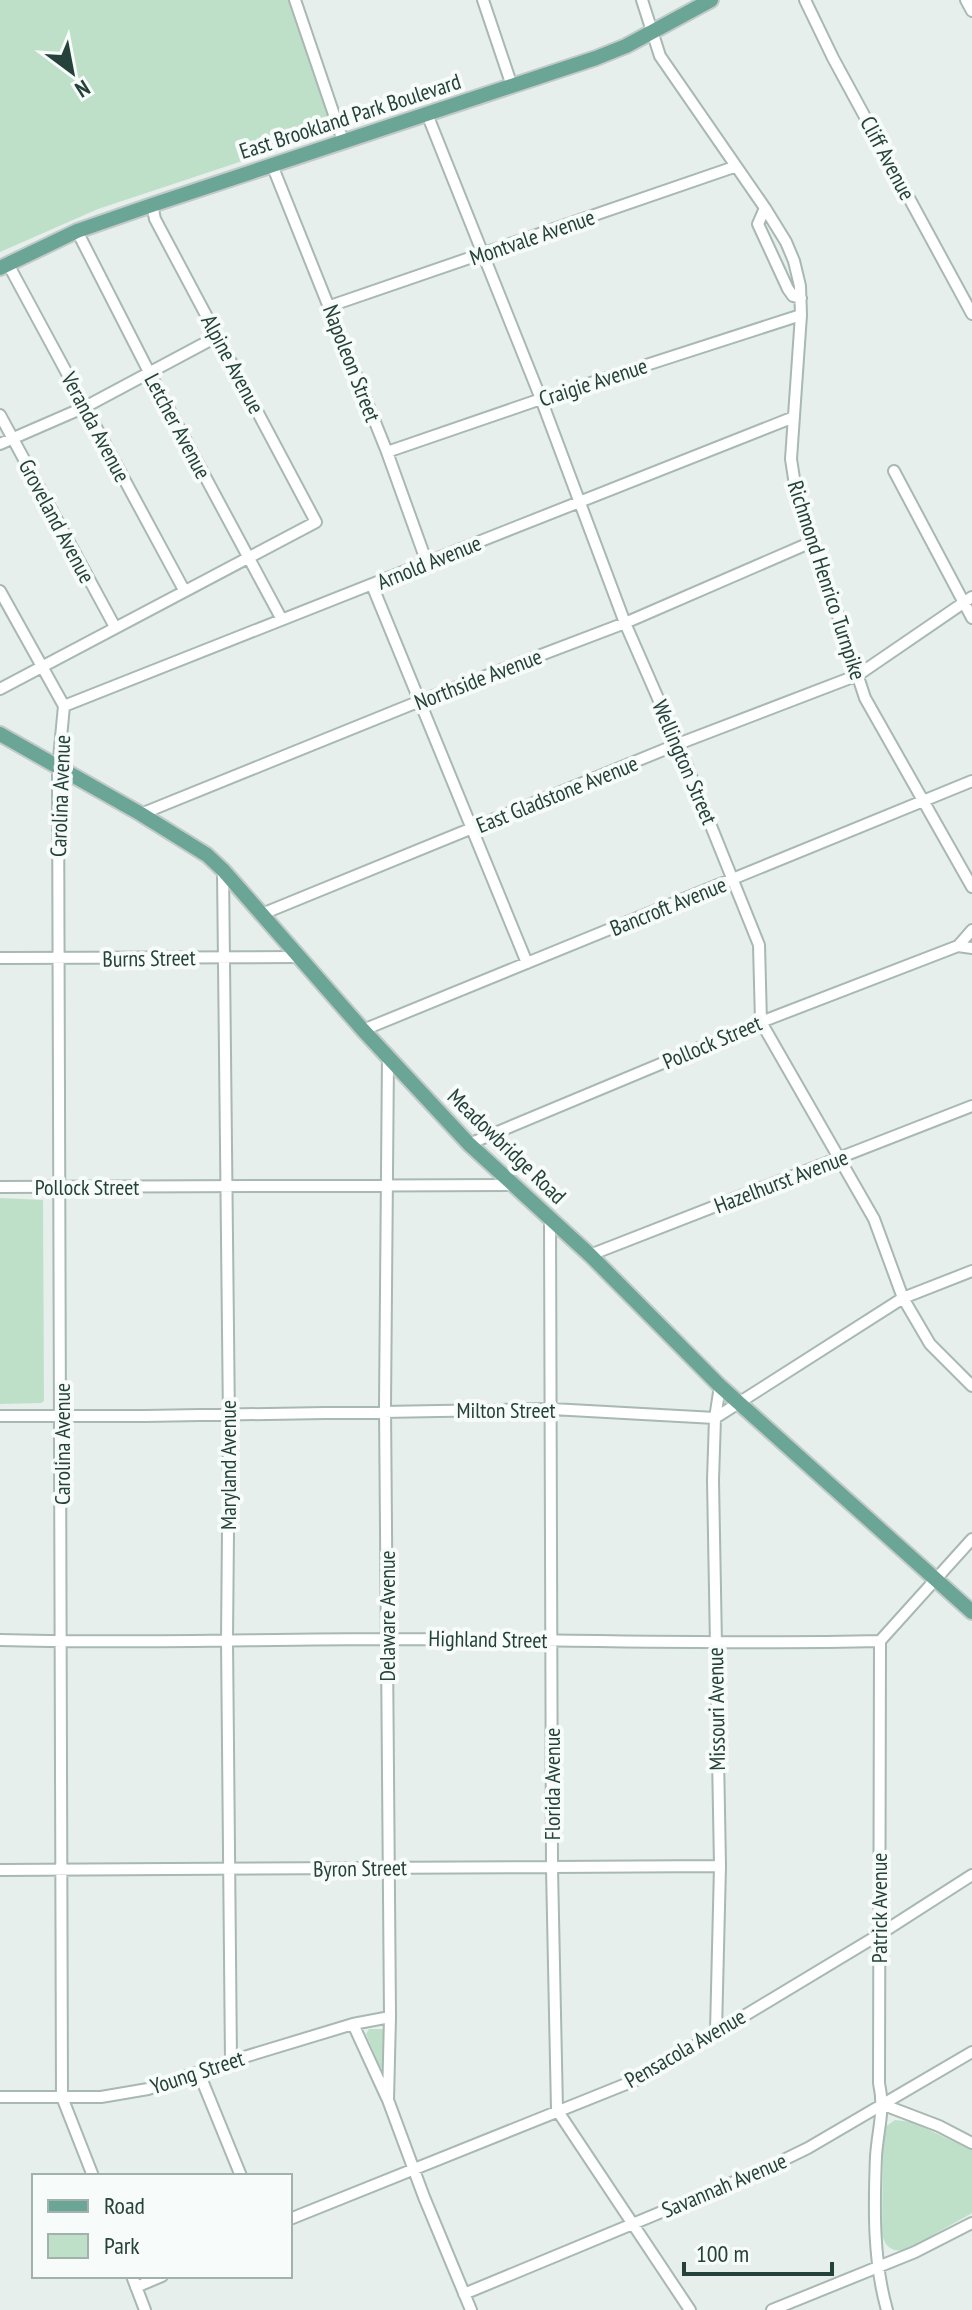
<svg xmlns="http://www.w3.org/2000/svg" width="972" height="2310" viewBox="0 0 972 2310" font-family="'PT Sans Narrow',sans-serif">
	<style>
		.green { fill: #bfe0c8 }
		.lines { fill: none; stroke-linecap: round; stroke-linejoin: round }
		.minor-casing { stroke: #a8b8b2; stroke-width: 14 }
		.major-casing { stroke: #c2cac8; stroke-width: 18 }
		.minor { stroke: #fff; stroke-width: 10 }
		.major { stroke: #6aa596; stroke-width: 14 }
		.labels { text-anchor: middle; stroke-width: 8; stroke-linejoin: round; paint-order: stroke }
		.street-label { font-size: 22px; fill: #24423a; stroke: #f7fbf9 }
	</style>
	<rect width="100%" height="100%" fill="#e6efeb"/>
	<path class="green" d="M0 0H288L333 131 98 209 0 252Z
		M0 1198 43 1200 44 1401 41 1403 0 1404Z
		M369 2029H384L385 2032 386 2067 383 2069 380 2067 366 2034Z
		M895 2120 912 2122 972 2150V2213L933 2235 935 2240C916 2247 887 2263 882 2233L883 2137 885 2127Z"/>
	<g class="lines">
		<g class="minor-casing">
			<path id="minor" d="M295 0 343 141
				M483 0 512 86
				M642 0 660 56 765 208 786 242 794 261 800 286 801 315 791 459 795 485 865 698 972 887
				M805 0 833 58 972 314
				M966 0 972 11
				M427 114 541 399 625 623 678 744 759 945 761 1022 874 1219 903 1298 930 1344 972 1386
				M272 165 387 452 427 563
				M765 208 758 224 788 289 793 296 801 298
				M77 231 149 372 281 618
				M8 264 184 590
				M330 306 734 167
				M0 415 115 627
				M0 444 85 407 218 336
				M387 452 541 399 801 315
				M894 471 972 618
				M372 585 527 963
				M0 591 64 706
				M0 689 316 522 155 219 152 205
				M64 706 58 769 62 2097 93 2176
				M64 706 794 417
				M141 814 420 701 625 623 814 541
				M223 870 229 1422 227 1640 231 2061
				M262 914 678 744 858 675 972 597
				M958 946 972 930
				M0 958 299 957
				M363 1030 972 781
				M388 1057 385 1406 390 2017 388 2100 424 2197 471 2310
				M469 1144 761 1022 958 946 972 948
				M0 1187 511 1185
				M550 1218 552 1868 557 2110 690 2310
				M590 1255 972 1106
				M0 1416H145L552 1409 715 1418 903 1298 972 1271
				M0 1640C129 1644 259 1639 388 1639 552 1639 716 1645 880 1641
				M0 1870 720 1866
				M353 2024 387 2098
				M716 2031 720 1866 713 1480 715 1418 720 1386
				M199 2073 241 2176
				M0 2097H101L148 2089 231 2061 353 2024 390 2017
				M884 2105 939 2126 972 2143
				M290 2219 641 2078 880 1934 972 1875
				M132 2276 145 2310
				M136 2287 162 2276
				M464 2294 765 2169 808 2148 972 2052
				M772 2310 915 2252 972 2223
				M887 2310C873 2261 874 2207 876 2156 878 2128 885 2111 879 2083L880 1641 972 1539"/>
		</g>
		<g class="major-casing">
			<path id="major" d="M0 268 77 231 152 205 596 58 626 46 711 0
				M0 734 141 814 207 855 223 870 363 1030 469 1144 590 1255 720 1386 972 1612"/>
		</g>
		<use href="#minor" class="minor"/>
		<use href="#major" class="major"/>
	</g>
	<g class="labels">
		<g class="street-label">
			<text transform="translate(350 116) rotate(-18)" y="8">East Brookland Park Boulevard</text>
			<text transform="translate(888 158) rotate(62)" y="8">Cliff Avenue</text>
			<text transform="translate(532 237) rotate(-19)" y="8">Montvale Avenue</text>
			<text transform="translate(352 363) rotate(69)" y="8">Napoleon Street</text>
			<text transform="translate(233 364) rotate(62)" y="8">Alpine Avenue</text>
			<text transform="translate(593 382) rotate(-18)" y="8">Craigie Avenue</text>
			<text transform="translate(178 426) rotate(62)" y="8">Letcher Avenue</text>
			<text transform="translate(96 427) rotate(62)" y="8">Veranda Avenue</text>
			<text transform="translate(57 521) rotate(62)" y="8">Groveland Avenue</text>
			<text transform="translate(429 562) rotate(-22)" y="8">Arnold Avenue</text>
			<text transform="translate(827 580) rotate(72)" y="8">Richmond Henrico Turnpike</text>
			<text transform="translate(478 679) rotate(-21)" y="8">Northside Avenue</text>
			<text transform="translate(685 762) rotate(67)" y="8">Wellington Street</text>
			<text transform="translate(557 794) rotate(-22)" y="8">East Gladstone Avenue</text>
			<text transform="translate(60 796) rotate(-88)" y="8">Carolina Avenue</text>
			<text transform="translate(668 906) rotate(-22)" y="8">Bancroft Avenue</text>
			<text transform="translate(149 958) rotate(-1)" y="8">Burns Street</text>
			<text transform="translate(712 1042) rotate(-23)" y="8">Pollock Street</text>
			<text transform="translate(507 1146) rotate(44)" y="8">Meadowbridge Road</text>
			<text transform="translate(781 1181) rotate(-21)" y="8">Hazelhurst Avenue</text>
			<text x="87" y="1195">Pollock Street</text>
			<text x="506" y="1418">Milton Street</text>
			<text transform="translate(62 1444) rotate(-90)" y="8">Carolina Avenue</text>
			<text transform="translate(228 1465) rotate(-90)" y="8">Maryland Avenue</text>
			<text transform="translate(387 1616) rotate(-90)" y="8">Delaware Avenue</text>
			<text transform="translate(488 1639) rotate(1)" y="8">Highland Street</text>
			<text transform="translate(716 1709) rotate(-91)" y="8">Missouri Avenue</text>
			<text transform="translate(552 1784) rotate(-90)" y="8">Florida Avenue</text>
			<text transform="translate(360 1868) rotate(-1)" y="8">Byron Street</text>
			<text transform="translate(879 1908) rotate(-90)" y="8">Patrick Avenue</text>
			<text transform="translate(685 2048) rotate(-30)" y="8">Pensacola Avenue</text>
			<text transform="translate(197 2072) rotate(-18)" y="8">Young Street</text>
			<text transform="translate(724 2185) rotate(-23)" y="8">Savannah Avenue</text>
		</g>
	</g>
	<rect x="32" y="2174" width="260" height="104" fill="#f7fbf9" stroke="#a3b1ad" stroke-width="2"/>
	<rect x="48" y="2200" width="40" height="12" fill="#6aa596" stroke="#a3b1ad" stroke-width="2"/>
	<text x="104" y="2214" font-size="24" fill="#24423a">Road</text>
	<rect x="48" y="2234" width="40" height="24" fill="#bfe0c8" stroke="#a3b1ad" stroke-width="2"/>
	<text x="104" y="2254" font-size="24" fill="#24423a">Park</text>
	<g transform="translate(72 72) rotate(148)" stroke="#f7fbf9" stroke-width="6" paint-order="stroke">
	<path d="M0-6L14 30L0 20L-14 30Z" fill="#24423a"/>
	<text y="-12" font-size="22" font-weight="bold" text-anchor="middle" fill="#24423a">N</text>
	</g>
	<path d="M684 2262v12h148v-12" fill="none" stroke="#24423a" stroke-width="4"/>
	<text x="696" y="2262" font-size="24" fill="#24423a" stroke="#f7fbf9" stroke-width="6" paint-order="stroke">100 m</text>
</svg>
